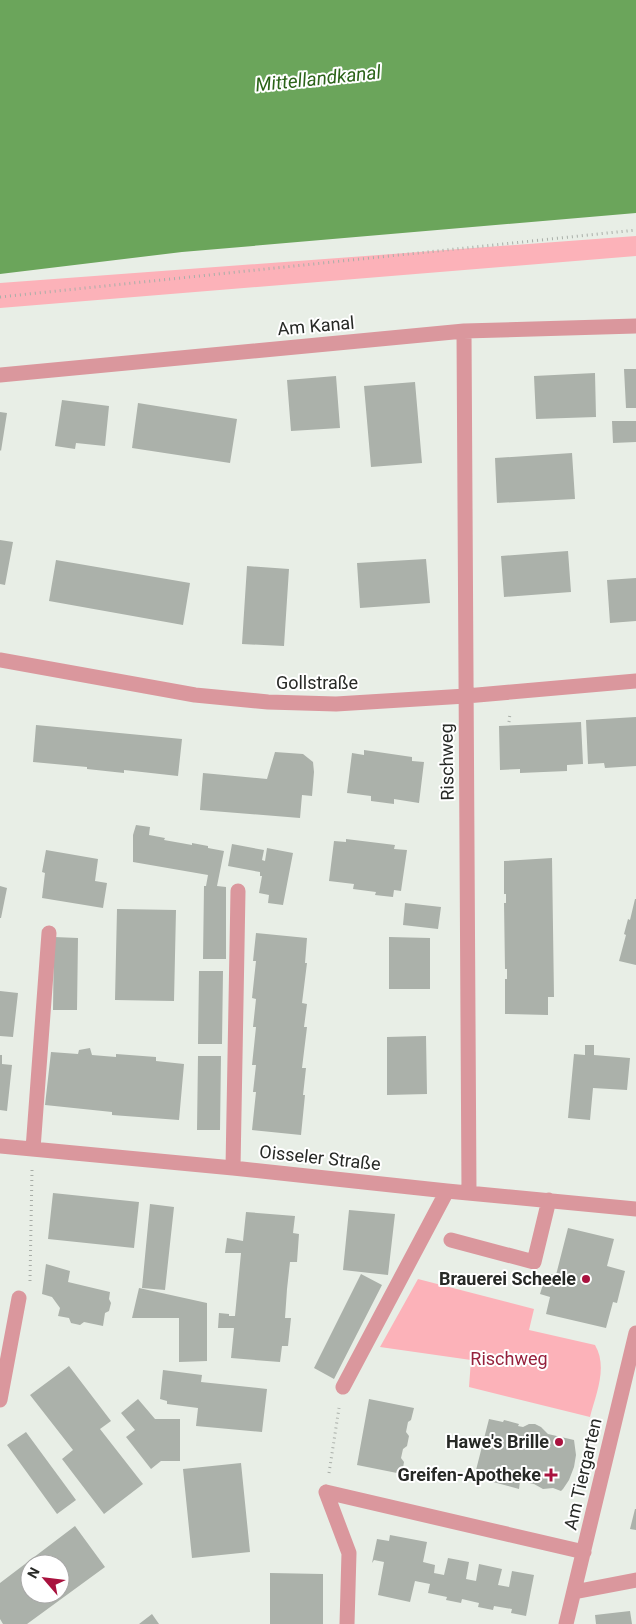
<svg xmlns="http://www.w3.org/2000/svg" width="636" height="1624" viewBox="0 0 636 1624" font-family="Roboto,sans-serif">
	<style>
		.green { fill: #fcb2b9 }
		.water { fill: #6ba55b }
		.building { fill: #abb1aa; fill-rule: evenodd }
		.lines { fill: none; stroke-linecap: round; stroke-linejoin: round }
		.path { stroke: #a9aea8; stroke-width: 3; stroke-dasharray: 1 4; stroke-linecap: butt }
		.minor { stroke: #da979d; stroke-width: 15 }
		.poi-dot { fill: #a9123e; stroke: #fff; stroke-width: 2 }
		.labels { text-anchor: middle; stroke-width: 4; stroke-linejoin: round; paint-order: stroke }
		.street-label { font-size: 18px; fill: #272926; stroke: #fff }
		.poi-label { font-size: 18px; font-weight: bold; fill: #272926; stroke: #fff; text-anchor: end }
		.park-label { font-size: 18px; fill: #96223d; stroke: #fff }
		.water-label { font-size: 19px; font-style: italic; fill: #2b6318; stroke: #fff }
	</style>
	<rect width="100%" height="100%" fill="#e8eee6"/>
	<path class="green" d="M636 236V256L0 308V283Z
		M418 1279 534 1309 529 1330 595 1345C608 1367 596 1394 590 1417L469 1387 471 1360 380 1347Z"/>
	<path class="water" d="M0 0H636V213L182 252 0 274Z"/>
	<path class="building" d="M624 369H636V408H626Z
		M595 373 596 417 536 419 534 376Z
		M336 376 340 428 291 431 287 380Z
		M415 382 422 463 371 467 364 386Z
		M62 400 109 406 105 446 76 443 75 449 55 446Z
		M138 403 237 419 230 463 132 448Z
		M0 412 7 413 1 451 0 450Z
		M612 421H636V442L613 443Z
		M572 453 575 499 497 503 495 458Z
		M0 540 13 542 5 585 0 584Z
		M568 551 571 592 504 597 501 556Z
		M426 559 430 603 360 608 357 563Z
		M56 560 190 583 183 625 49 601Z
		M247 566 289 569 284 646 242 644Z
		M636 578V621L610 623 607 580Z
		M636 717V766L605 768 604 763 588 764 586 720Z
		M581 722 583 764 567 765V771L520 773V769L500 770 499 726Z
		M36 725 182 739 178 776 124 770V773L87 769V767L33 762Z
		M364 750 412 757V761L424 762 419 803 394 799V804L371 801V796L347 793 352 753 364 755Z
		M275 752 303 754 313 762 314 772 312 796 302 795 300 818 200 810 203 773 267 779Z
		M136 825 150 827 149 835 165 838 164 840 192 845V843L208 846V848L224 851 217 886 226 887V959H203L204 886H206L208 875 133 862V835Z
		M346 839 395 845 394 849 407 850 401 891 394 890 393 897 375 895 376 892 353 889 354 884 329 881 334 841 346 842Z
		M232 844 264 850 262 860 265 861 267 848 293 853 283 905 268 903 269 895 259 893 262 876H260V872L228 866Z
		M46 850 98 859 95 881 107 883 103 908 42 898 45 873 42 872Z
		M552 858 554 997H548V1015L505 1014V979H507V969H505L504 903H506V894H504V861Z
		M0 886 7 888 1 918H0Z
		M635 899H636V965L619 961 626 935 624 934 628 919 630 920Z
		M405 903 441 907 438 929 403 925Z
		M117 909 176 910 174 1001 115 1000Z
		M256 933 307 938 305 963H307L302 1003 307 1004 304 1027H307L302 1068H306L303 1095H305L301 1135 252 1130 256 1092H253L256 1065H252L256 1027H253L256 999 252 998 256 961H253Z
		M54 937 78 938 77 1010H53Z
		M389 937 430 938V989H389Z
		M199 971H223L222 1044H198Z
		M0 991 18 993 13 1037 0 1036Z
		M426 1036 427 1094 387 1095V1037Z
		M585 1045H594V1055L630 1058 627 1090 593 1088 590 1120 568 1118 574 1054 585 1055Z
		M90 1048 92 1055 116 1057V1054L156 1057V1061L184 1064 179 1120 112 1115V1112L45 1105 51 1052 78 1054 79 1050Z
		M0 1055H2V1064L12 1065 7 1111 0 1110Z
		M198 1056H221L220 1130H197Z
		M53 1193 139 1202 134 1248 48 1239Z
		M150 1204 174 1207 165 1290 142 1288Z
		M349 1210 395 1214 388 1275 343 1270Z
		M246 1212 295 1216 293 1233 299 1234 297 1262H290L287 1289 285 1318H291L288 1346H282L280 1362 231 1358 234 1328H218L219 1313 229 1314V1316H235L241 1253H225L227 1238 243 1241Z
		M568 1228 614 1239 607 1266 625 1271 617 1303 613 1302 606 1328 546 1314 550 1297 540 1294 543 1284 546 1273 556 1275Z
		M46 1264 70 1271 68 1282 110 1292 109 1299 111 1303 109 1311 105 1313 103 1326 84 1322 80 1325 71 1323 69 1318 58 1316 60 1308 52 1297 42 1294Z
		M361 1274 382 1285 334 1379 314 1368Z
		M139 1288 207 1303V1361L179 1362V1318H132Z
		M69 1366 111 1421 100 1429 143 1484 104 1514 62 1459 73 1450 30 1395Z
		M163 1370 202 1375 201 1382 267 1389 262 1432 196 1426 198 1408 167 1404V1401L160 1399Z
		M138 1399 155 1419H180V1461H161L151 1469 126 1437 135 1430 121 1413Z
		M369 1399 414 1408 411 1420 408 1422 406 1432 409 1436 407 1446 403 1449 401 1458 404 1462 402 1474 357 1465Z
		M489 1419 503 1422 504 1420 519 1424 518 1426 523 1427 529 1424H535L541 1427 548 1434 574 1440 576 1455 574 1467 569 1480 563 1489 561 1491 553 1488 543 1489 534 1484 520 1481 519 1489 489 1481 491 1473 476 1470Z
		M26 1432 76 1500 57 1514 7 1445Z
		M241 1463 250 1552 192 1558 183 1469Z
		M635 1509H636V1530L630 1529Z
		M75 1526 105 1567 27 1624H3L0 1619V1583ZM30 1564H60V1594H30Z
		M390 1535 427 1542 423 1562 435 1565 434 1573 444 1575 448 1558 469 1562 466 1579 476 1581 479 1564 502 1569 498 1585 509 1587 512 1571 534 1575 526 1616 511 1613 512 1609 494 1606 493 1610 478 1607 479 1603 462 1599 461 1603 446 1600 447 1597 428 1593 430 1584 415 1581 410 1602 378 1595 384 1562 374 1560 372 1563 377 1539 389 1541Z
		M270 1573 323 1574V1624H270Z
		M630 1611 632 1624H596L595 1615Z
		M152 1614 159 1624H139Z"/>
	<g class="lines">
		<path class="path" d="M0 297 636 230
			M509 722 510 713
			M30 1281 32 1170
			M329 1473 339 1408"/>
		<path class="minor" d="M464 331 469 1192
			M0 375 464 331 636 326
			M0 660 195 695 268 702 336 704 466 696 636 681
			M0 1146 233 1168 447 1191 636 1209
			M33 1149 49 933
			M233 1168 238 891
			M451 1240 534 1262 549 1200
			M343 1387 447 1191
			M0 1400 19 1298
			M326 1492 584 1552
			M326 1492 349 1553 347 1624
			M574 1592 636 1580
			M566 1624 636 1333"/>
	</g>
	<g class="poi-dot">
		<circle cx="586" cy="1279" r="5"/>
		<circle cx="559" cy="1442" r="5"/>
		<path d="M548.5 1467.5h5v5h5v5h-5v5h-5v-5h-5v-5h5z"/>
	</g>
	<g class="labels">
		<g class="street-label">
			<text transform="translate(316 326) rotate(-5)" y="6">Am Kanal</text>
			<text x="317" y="689">Gollstraße</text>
			<text transform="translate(447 762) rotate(-91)" y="6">Rischweg</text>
			<text transform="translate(320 1158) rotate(6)" y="6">Oisseler Straße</text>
			<text transform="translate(583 1474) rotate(-77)" y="6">Am Tiergarten</text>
		</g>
		<g class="poi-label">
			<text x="576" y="1285">Brauerei Scheele</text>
			<text x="549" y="1448">Hawe's Brille</text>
			<text x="541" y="1481">Greifen-Apotheke</text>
		</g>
		<g class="park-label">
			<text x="509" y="1365">Rischweg</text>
		</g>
		<g class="water-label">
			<text transform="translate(318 78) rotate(-6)" y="7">Mittellandkanal</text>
		</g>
	</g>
	<g transform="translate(45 1579) rotate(298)"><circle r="24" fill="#ffffff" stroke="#a9a9a8"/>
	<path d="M0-4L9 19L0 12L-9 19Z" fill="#a9123e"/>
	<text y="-8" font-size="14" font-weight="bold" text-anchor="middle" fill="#272926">N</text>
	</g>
</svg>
